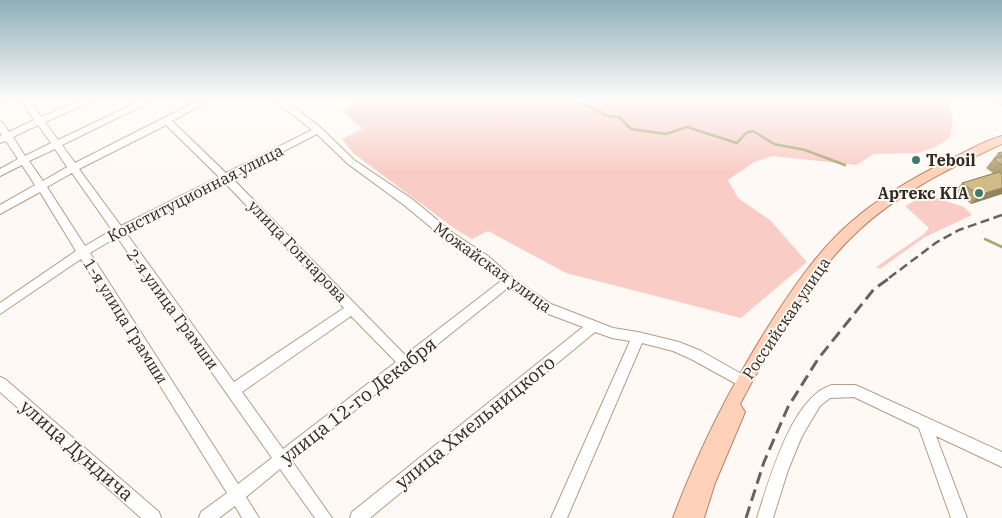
<svg xmlns="http://www.w3.org/2000/svg" width="1002" height="518" viewBox="0 0 1002 518" font-family="'IBM Plex Serif',serif">
	<style>
		.green { fill: #f9cdc6 }
		.lines { fill: none; stroke-linecap: round; stroke-linejoin: round }
		.stream { stroke: #a6a871; stroke-width: 2.5 }
		.minor-casing { stroke: #b49d84; stroke-width: 2 }
		.major-casing { stroke: #b78365; stroke-width: 2 }
		.minor { fill: #fff; fill-rule: evenodd }
		.major { fill: #ffd1b9; fill-rule: evenodd }
		.rail-far1 { stroke: #6a625a; stroke-width: 2.5; stroke-dasharray: 9 4.5; stroke-linecap: butt }
		.rail { stroke: #6a625a; stroke-width: 3; stroke-dasharray: 12 6; stroke-linecap: butt }
		.wall { fill: #b4a274 }
		.shaded-wall { fill: #92845e }
		.building { fill: #d1bc87; stroke: #92845e }
		.poi-dot { fill: #3e7c68; stroke: #fef9f4; stroke-width: 2 }
		.labels { text-anchor: middle; stroke-width: 4; stroke-linejoin: round; paint-order: stroke }
		.poi-label { font-size: 16px; font-weight: bold; fill: #32291f; stroke: #fef9f4; text-anchor: start }
		.street-label { font-size: 16px; fill: #32291f; stroke: #fef9f4 }
		.near-street-label { font-size: 19px; fill: #32291f; stroke: #fef9f4 }
	</style>
	<rect width="100%" height="100%" fill="#fef9f4"/>
	<path class="green" d="M359 99H585L587 101 592 99H947L953 120 950 138 935 147 918 153 874 154 856 165 773 156 754 162 728 180 738 198 770 220 807 262 741 318 566 273 488 231 472 239 455 229 353 153 342 139 363 129 342 111 361 101Z
		M930 196 964 207 972 215 925 237 880 269 876 267 924 234 929 228 905 206 920 198Z"/>
	<g class="lines">
		<path class="stream" d="M574 99 608 116 619 117 631 129 666 134 687 127 737 143 746 133 753 131 774 144 805 150 845 165
			M985 239 1002 247"/>
		<g class="minor-casing">
			<path id="minor" d="M0 99H8L0 104Z
				M20 99H29L41 117 85 99H98L45 122 58 140 144 99H156L62 145 75 163 201 99H213L172 121 226 173 312 130 288 111 269 99H280L294 107 321 128 354 160 412 199 453 233 488 256 513 278 551 304 613 328 638 332 679 342 701 351 747 377 749 381 747 385 742 387 691 359 673 351 642 343 567 518H551L630 341 612 338 595 332 370 518H350L352 512 583 327 543 312 509 287 292 461 332 518H315L280 469 246 497 259 518H242L235 506 219 518H199L201 512 227 493 81 259 0 314V303L76 251 40 192 0 214V205L35 185 22 165 0 176V169L18 159 6 141 0 143V136L2 135 0 132V122L3 123 9 132 34 120ZM38 125 51 143 25 156 13 137ZM166 125 219 177 121 226 79 169ZM317 134 348 164 404 205 445 239 480 262 501 281 405 355 232 178ZM55 149 67 167 43 181 29 161ZM72 173 112 230 85 246 47 187ZM224 182 344 308 234 382 126 233ZM117 237 272 458 238 484 90 253ZM351 316 396 362 283 449 242 392Z
				M0 377 5 379 159 512 161 518H141L0 392Z
				M832 385H855L860 387 1002 452V467L936 436 967 518H951L919 428 854 397 830 398 820 406 802 436 788 470 773 518H757C769 481 792 396 832 385Z"/>
		</g>
		<g class="major-casing">
			<path id="major" d="M992 99H1002V105Z
				M1002 136V144C952 167 900 192 859 230 808 277 773 343 740 404L745 412 715 483 704 518H673C700 446 734 380 775 316 797 282 821 248 851 222 880 197 913 178 947 161 964 153 983 141 1002 136Z"/>
		</g>
		<use href="#minor" class="minor"/>
		<use href="#major" class="major"/>
		<path class="rail-far1" d="M889 278 937 242 959 230 1002 215"/>
		<path class="rail" d="M746 518 764 462 788 407 818 359 874 289 891 277"/>
	</g>
	<path class="wall" d="M1002 152V194L971 204 955 191 962 183 993 173 986 168 998 153Z"/>
	<path class="shaded-wall" d="M1002 188V194L971 204 979 195Z"/>
	<path class="building" d="M1002 152V156L998 153Z
		M1002 157V165L994 159Z
		M999 172 1002 174V188L979 195 962 183Z"/>
	<linearGradient id="sky" x2="0" y2="1"><stop stop-color="#8dafb8"/><stop offset="0.58" stop-color="#fffcfa"/><stop offset="1" stop-color="#fffcfa" stop-opacity="0"/></linearGradient>
	<rect width="1002" height="172" fill="url(#sky)"/>
	<g class="poi-dot">
		<circle cx="916" cy="160" r="5"/>
		<circle cx="979" cy="193" r="5"/>
	</g>
	<g class="labels">
		<g class="poi-label">
			<text x="926" y="166">Teboil</text>
			<text x="969" y="199" text-anchor="end">Артекс KIA</text>
		</g>
		<g class="street-label">
			<text transform="translate(195 193) rotate(-27)" y="6">Конституционная улица</text>
			<text transform="translate(298 251) rotate(46)" y="6">улица Гончарова</text>
			<text transform="translate(493 267) rotate(36)" y="6">Можайская улица</text>
			<text transform="translate(173 309) rotate(54)" y="6">2-я улица Грамши</text>
			<text transform="translate(786 318) rotate(-56)" y="6">Российская улица</text>
			<text transform="translate(126 321) rotate(58)" y="6">1-я улица Грамши</text>
		</g>
		<g class="near-street-label">
			<text transform="translate(358 400) rotate(-38)" y="7">улица 12-го Декабря</text>
			<text transform="translate(475 422) rotate(-39)" y="7">улица Хмельницкого</text>
			<text transform="translate(77 450) rotate(41)" y="7">улица Дундича</text>
		</g>
	</g>
</svg>
